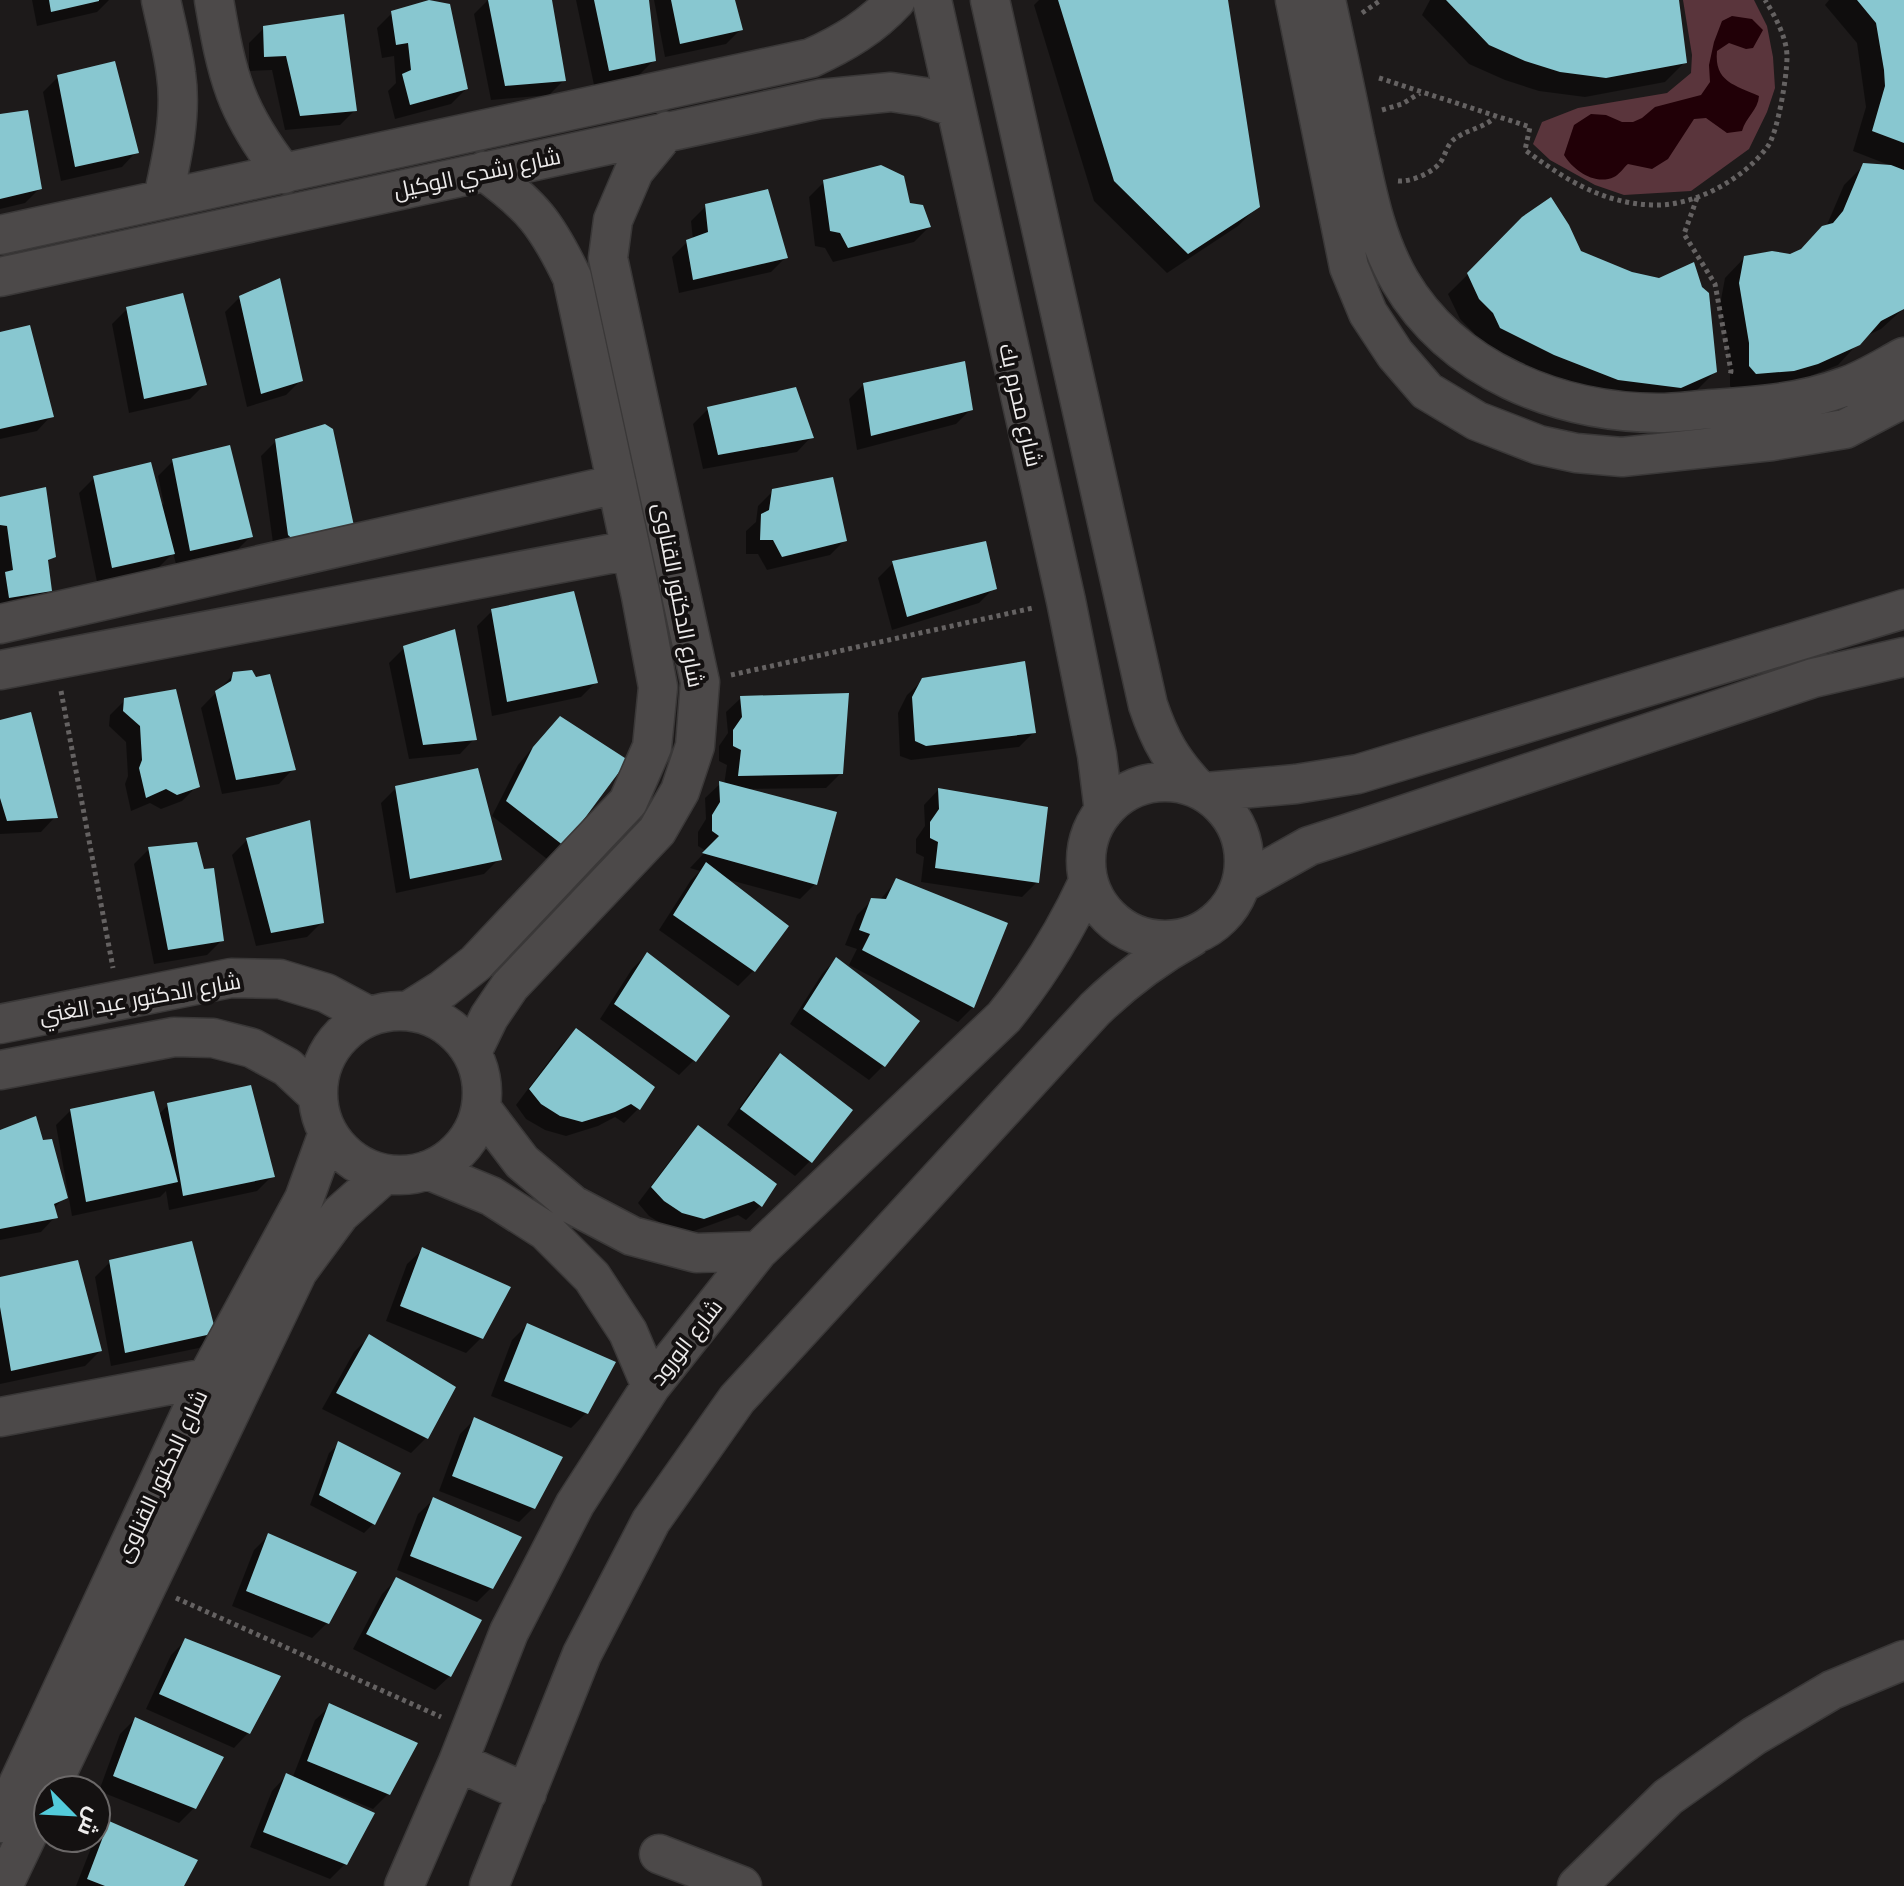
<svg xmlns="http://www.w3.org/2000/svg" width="1904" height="1886" viewBox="0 0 1904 1886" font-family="'DM Sans',Cairo,sans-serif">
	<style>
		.green { fill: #5a353c }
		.water { fill: #210007 }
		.shadow { fill: #0007 }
		.building { fill: #88c7d0 }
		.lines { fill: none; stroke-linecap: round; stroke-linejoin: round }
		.minor-casing { stroke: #3a3838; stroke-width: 41 }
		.path { stroke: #656262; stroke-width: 5; stroke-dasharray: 4 4; stroke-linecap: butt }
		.minor { stroke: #4c4949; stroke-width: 38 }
		.labels { text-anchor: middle; stroke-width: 8; stroke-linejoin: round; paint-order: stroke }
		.street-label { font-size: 22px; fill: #edebeb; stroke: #141111 }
	</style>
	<rect width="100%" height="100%" fill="#1d1a1a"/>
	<path class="green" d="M1683 0H1754L1767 26 1773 57 1775 88 1767 112 1749 149 1691 191 1624 195 1595 185 1550 160 1533 144 1542 122 1578 108 1667 93 1691 73 1692 55Z"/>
	<path class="water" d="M1732 16 1752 19 1763 30 1753 48 1746 49 1729 43 1717 51C1714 82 1735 85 1759 96 1758 110 1746 117 1742 131L1727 133 1706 118 1694 119 1668 159 1652 169 1628 164C1624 167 1619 175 1614 177 1595 186 1573 170 1564 155L1574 125 1591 114 1606 115 1622 122H1633L1642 118 1655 107 1701 95 1710 82 1709 65 1714 42 1722 21Z"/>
	<path class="shadow" d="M32 0H109L97 12 37 26Z
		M488 0H550L564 80 549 95 491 100 474 14Z
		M576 0H647L654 60 639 75 594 85Z
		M654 0H733L741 29 726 44 665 57Z
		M1039 0H1226L1258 206 1238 226 1167 273 1094 201 1034 5Z
		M1430 0H1676L1685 62 1665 82 1585 97 1539 91 1505 80 1469 64 1422 15Z
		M1829 0H1904V308L1881 329 1864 337 1838 365 1772 391 1736 393 1730 386V364L1720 305 1725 278 1745 257 1790 256 1800 252 1826 227 1844 185 1864 165 1894 167 1853 151 1866 107 1857 43 1825 5Z
		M434 1 448 6 466 89 451 104 395 119 388 91 396 83 394 56 382 58 377 28 392 13Z
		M264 28 355 110 340 125 285 130 272 70 249 71V43Z
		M58 77 136 152 122 167 61 181 43 92Z
		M0 116 40 188 25 203 0 209Z
		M824 182 908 204 929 227 914 242 833 262 825 248 815 246 809 197Z
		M706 206 786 257 771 272 679 293 672 257 687 242 693 240 691 221Z
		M1524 219 1580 252 1632 274 1659 280 1715 372 1695 392 1660 407 1597 399 1480 347 1474 333 1460 319 1448 294Z
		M240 297 301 380 286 395 247 407 225 312Z
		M127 309 205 384 190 399 129 413 112 324Z
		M0 334 51 416 37 431 0 439Z
		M864 384 971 409 956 424 857 450 849 399Z
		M708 409 811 437 797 452 703 469 693 424Z
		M276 441 352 525 274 550 261 456Z
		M173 461 251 536 236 551 176 564 173 553 158 568 97 582 79 493 94 478 164 505 158 476Z
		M773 491 845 540 830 555 767 570 758 554H746V531L756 522 758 506Z
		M0 499 53 556 46 563 50 590 35 605 0 611Z
		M893 563 994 588 979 603 892 630 878 578Z
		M492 611 596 682 581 697 492 716 477 626Z
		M404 648 474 739 460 754 409 759 389 663Z
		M234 674 293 769 279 784 222 794 201 708Z
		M923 680 1034 732 1019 747 911 760 900 756 898 713 907 695Z
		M741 698 841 773 826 788 747 789 815 884 800 899 722 878 787 927 753 971 738 986 659 930 691 880 700 871 690 868 706 851 698 846V832L706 819 705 798 720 784 724 785 727 765 719 761V746L728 733 726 712Z
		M125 700 197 786 182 801 161 809 150 803 131 811 125 784 128 776 126 742 109 726 110 715Z
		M0 722 55 817 41 832 0 834Z
		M545 733 562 844 547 859 492 816 518 765Z
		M396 788 499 859 484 874 396 893 381 803Z
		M938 790 1037 882 1022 897 921 882 924 857 916 853V839L925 826 924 805Z
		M247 840 322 922 307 937 256 946 232 855Z
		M149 849 202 871 222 940 207 955 154 964 134 864Z
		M897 880 973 1007 958 1022 849 965 857 949 845 945 857 915 872 900 879 901Z
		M647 954 694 1060 679 1075 600 1019 632 969Z
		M836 959 884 1065 869 1080 790 1024 822 974Z
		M576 1030 639 1108 624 1123 615 1117 598 1126 566 1136 545 1130 526 1119 516 1105 561 1045Z
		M780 1056 810 1161 795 1176 727 1125 766 1070Z
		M168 1105 272 1176 257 1191 169 1210 166 1191 160 1197 72 1216 56 1125 71 1110 158 1115Z
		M698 1127 761 1205 746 1220 738 1215 688 1233 667 1227 649 1216 638 1203 684 1142Z
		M0 1132 42 1143 65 1197 53 1209 55 1217 41 1232 0 1240Z
		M422 1250 481 1338 466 1353 386 1321 407 1264Z
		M110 1262 214 1333 199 1348 111 1366 95 1277Z
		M0 1279 100 1351 85 1366 0 1384Z
		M527 1325 586 1413 571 1428 491 1396 512 1340Z
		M369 1337 426 1438 411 1453 322 1409 354 1352Z
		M475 1419 534 1507 519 1522 439 1491 460 1434Z
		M339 1444 374 1523 364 1533 310 1505 329 1453Z
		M433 1500 492 1587 477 1602 397 1570 418 1514Z
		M269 1535 327 1623 312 1638 232 1606 254 1550Z
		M397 1579 450 1676 435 1690 353 1649 382 1594Z
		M186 1640 248 1733 234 1748 146 1709 171 1655Z
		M330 1706 388 1794 373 1809 329 1791 328 1794 345 1864 330 1879 250 1847 272 1791 286 1776 292 1779 315 1720Z
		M135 1719 194 1808 179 1823 99 1791 120 1734Z
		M110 1823 182 1886H76L95 1838Z"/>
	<path class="building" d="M49 0H99V1L51 12Z
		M429 0 450 4 468 89 410 105 402 74 411 70 408 43 396 45 391 11Z
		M488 0H552L566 81 505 86Z
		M594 0H649L656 61 609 71Z
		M671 0H735L743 30 680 44Z
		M1058 0H1228L1260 207 1188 254 1114 181Z
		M1446 0H1679L1687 63 1606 78 1560 72 1525 61 1489 45Z
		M1857 0H1904V143L1872 131 1885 86 1884 70 1876 23Z
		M344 14 357 111 300 116 286 56 264 57 263 26Z
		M115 61 139 153 75 167 57 75Z
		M28 110 42 189 0 199V114Z
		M1863 163 1891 165 1904 170V309L1881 321 1860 345 1818 364 1794 371 1756 374 1749 366V343L1739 283 1744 256 1772 251 1790 254 1801 249 1822 226 1833 223 1843 211Z
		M881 165 904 176 910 203 923 205 931 227 848 248 840 233 830 231 823 180Z
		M768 189 788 258 693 280 686 240 708 232 705 204Z
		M1551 197 1569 225 1581 251 1632 272 1659 278 1694 262 1702 287 1709 293 1717 372 1681 388 1618 380 1554 355 1500 328 1493 313 1479 299 1467 273 1522 217Z
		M280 278 303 381 261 394 239 296Z
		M183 293 207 385 144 399 126 307Z
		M30 325 54 417 0 429V332Z
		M965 361 973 410 871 436 863 383Z
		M796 387 814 438 718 455 707 407Z
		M325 424 333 429 354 526 297 543 288 535 275 439Z
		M230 445 253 537 190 551 172 459Z
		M151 462 175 554 112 568 93 476Z
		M833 477 847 541 782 557 773 540H760L761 514 769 510 772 489Z
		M46 487 56 557 48 560 52 591 9 598 5 572 13 570 7 526 0 525V497Z
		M986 541 997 589 907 617 892 561Z
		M574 591 598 683 507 702 491 609Z
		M455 629 477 740 423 745 403 646Z
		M1025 661 1036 733 926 746 915 741 912 697 922 678Z
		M252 670 256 677 270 674 296 770 236 780 215 691 231 681 233 672Z
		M176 689 200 787 177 795 166 789 146 798 139 768 142 760 140 726 123 711 124 698Z
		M849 693 843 774 738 776 741 750 733 746V730L742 717 740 696Z
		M31 712 58 818 7 821 0 798V720Z
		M560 716 628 760 564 846 506 801 533 747Z
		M478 768 502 860 410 879 395 786Z
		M719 781 837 812 817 885 702 853 719 836 712 831V815L720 802Z
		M938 788 1048 807 1039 883 935 868 938 842 930 838V822L939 809Z
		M310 820 324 923 271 933 246 838Z
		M197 842 204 869 214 868 224 941 168 950 148 847Z
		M706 862 789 926 755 972 673 915Z
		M896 878 1008 923 974 1008 862 950 870 934 859 930 871 898 886 899Z
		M647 952 730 1016 696 1062 614 1004Z
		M836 957 920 1021 885 1067 803 1009Z
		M576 1028 655 1087 640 1110 631 1104 615 1112 582 1122 560 1116 541 1104 529 1089Z
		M780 1053 853 1110 812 1163 740 1109Z
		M251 1085 275 1177 183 1196 167 1103Z
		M154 1091 178 1182 86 1202 70 1109Z
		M36 1116 43 1140 52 1139 68 1198 54 1204 58 1218 0 1229V1130Z
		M698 1125 777 1184 762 1207 754 1201 704 1219 682 1213 664 1201 651 1187Z
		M192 1241 216 1333 125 1353 109 1260Z
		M422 1247 511 1287 483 1339 400 1306Z
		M78 1260 102 1351 11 1371 0 1307V1277Z
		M527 1323 616 1362 588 1414 504 1381Z
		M369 1334 456 1387 428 1439 336 1393Z
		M474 1417 563 1457 535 1509 452 1476Z
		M338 1441 401 1473 375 1525 319 1495Z
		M433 1497 522 1537 493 1589 410 1556Z
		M268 1533 357 1572 329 1624 246 1591Z
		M396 1577 482 1620 451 1677 366 1634Z
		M185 1638 281 1676 250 1734 159 1694Z
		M329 1703 418 1743 390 1795 307 1761Z
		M135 1717 224 1757 196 1809 113 1776Z
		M286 1773 375 1813 347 1865 263 1832Z
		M109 1821 198 1860 184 1886H105L87 1879Z"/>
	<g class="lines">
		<g class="minor-casing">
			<path id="minor" d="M161 0C166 24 173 49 176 74 182 114 172 158 163 198
				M214 0C227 77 235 111 284 174
				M932 0 1066 601 1097 755 1104 811
				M990 0 1148 705C1160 741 1172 761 1197 788
				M1295 0 1349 267 1368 313 1395 354 1427 391 1477 421 1539 445 1576 453 1622 457 1772 441 1845 429 1904 398
				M1326 0C1336 46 1346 91 1355 137 1366 186 1374 236 1400 281 1453 371 1558 412 1658 413 1677 413 1695 410 1713 409 1757 406 1802 403 1844 387 1865 380 1885 367 1904 357
				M0 235 811 58C844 43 871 27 896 0
				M0 277 820 99 891 92 924 97 954 107
				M0 624 617 484
				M0 670 630 550
				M1086 861a79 79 0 1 1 158 0a79 79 0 1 1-158 0Z
				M1206 792 1296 784 1358 774 1904 609
				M1241 884 1309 846 1346 834 1813 678 1904 657
				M408 1011 443 989 476 963 628 802 652 747 658 687 641 596 572 277C546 223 532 206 484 171
				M318 1093a82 82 0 1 1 164 0a82 82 0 1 1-164 0Z
				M0 1024 231 978 280 979 326 993 369 1016
				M472 1052 489 1017 510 986 657 831 680 791 695 746 700 682 608 258 613 220 634 171 667 131
				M0 1070 174 1037 213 1038 252 1048 287 1067 317 1095
				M481 1108 522 1162 573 1205 632 1236 696 1253 758 1251
				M428 1170 491 1196 546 1231 592 1277 628 1332 651 1386
				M0 1417 207 1378
				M458 1762 527 1793
				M49 1790 298 1271 340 1214 385 1174
				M0 1823 207 1378 304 1199 328 1133
				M659 1854 742 1886
				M3 1886 48 1792
				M404 1886 458 1762 509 1632 575 1504 651 1386 758 1251 1004 1017C1039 974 1065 932 1088 882
				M489 1886 582 1654 651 1521 737 1399 1095 1009C1125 980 1156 957 1192 937
				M1577 1886 1668 1797 1754 1736 1832 1690 1904 1660"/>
		</g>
		<path class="path" d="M1362 13 1381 0
			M1379 78 1530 127 1525 150C1565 179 1601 203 1652 205 1694 207 1744 179 1768 146 1778 131 1787 76 1787 57 1787 38 1775 16 1765 0
			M1382 110 1402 104 1420 93
			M1398 181C1410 182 1430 174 1439 164 1446 156 1446 144 1456 138 1469 129 1483 128 1494 118
			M1697 198 1684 234 1715 284 1731 371 1730 376
			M731 675 1033 608
			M61 691 113 968
			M176 1598 441 1717"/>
		<use href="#minor" class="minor"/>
	</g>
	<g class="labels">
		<g class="street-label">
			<text transform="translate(477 173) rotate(-12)" y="8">شارع رشدي الوكيل</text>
			<text transform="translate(1021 405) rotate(77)" y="8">شارع محرم بك</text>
			<text transform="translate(679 595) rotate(79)" y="8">شارع الدكتور القناوى</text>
			<text transform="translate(140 998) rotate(-10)" y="8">شارع الدكتور عبد الغني</text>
			<text transform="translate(686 1342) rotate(-52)" y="8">شارع الورود</text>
			<text transform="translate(161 1476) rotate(-65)" y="8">شارع الدكتور القناوى</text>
		</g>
	</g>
	<g transform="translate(72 1814) rotate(114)"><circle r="38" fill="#141111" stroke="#6b6868" stroke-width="2"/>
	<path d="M0-6L14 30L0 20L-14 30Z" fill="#53cbdb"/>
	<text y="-12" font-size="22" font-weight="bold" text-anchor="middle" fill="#edebeb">ش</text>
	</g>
</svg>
